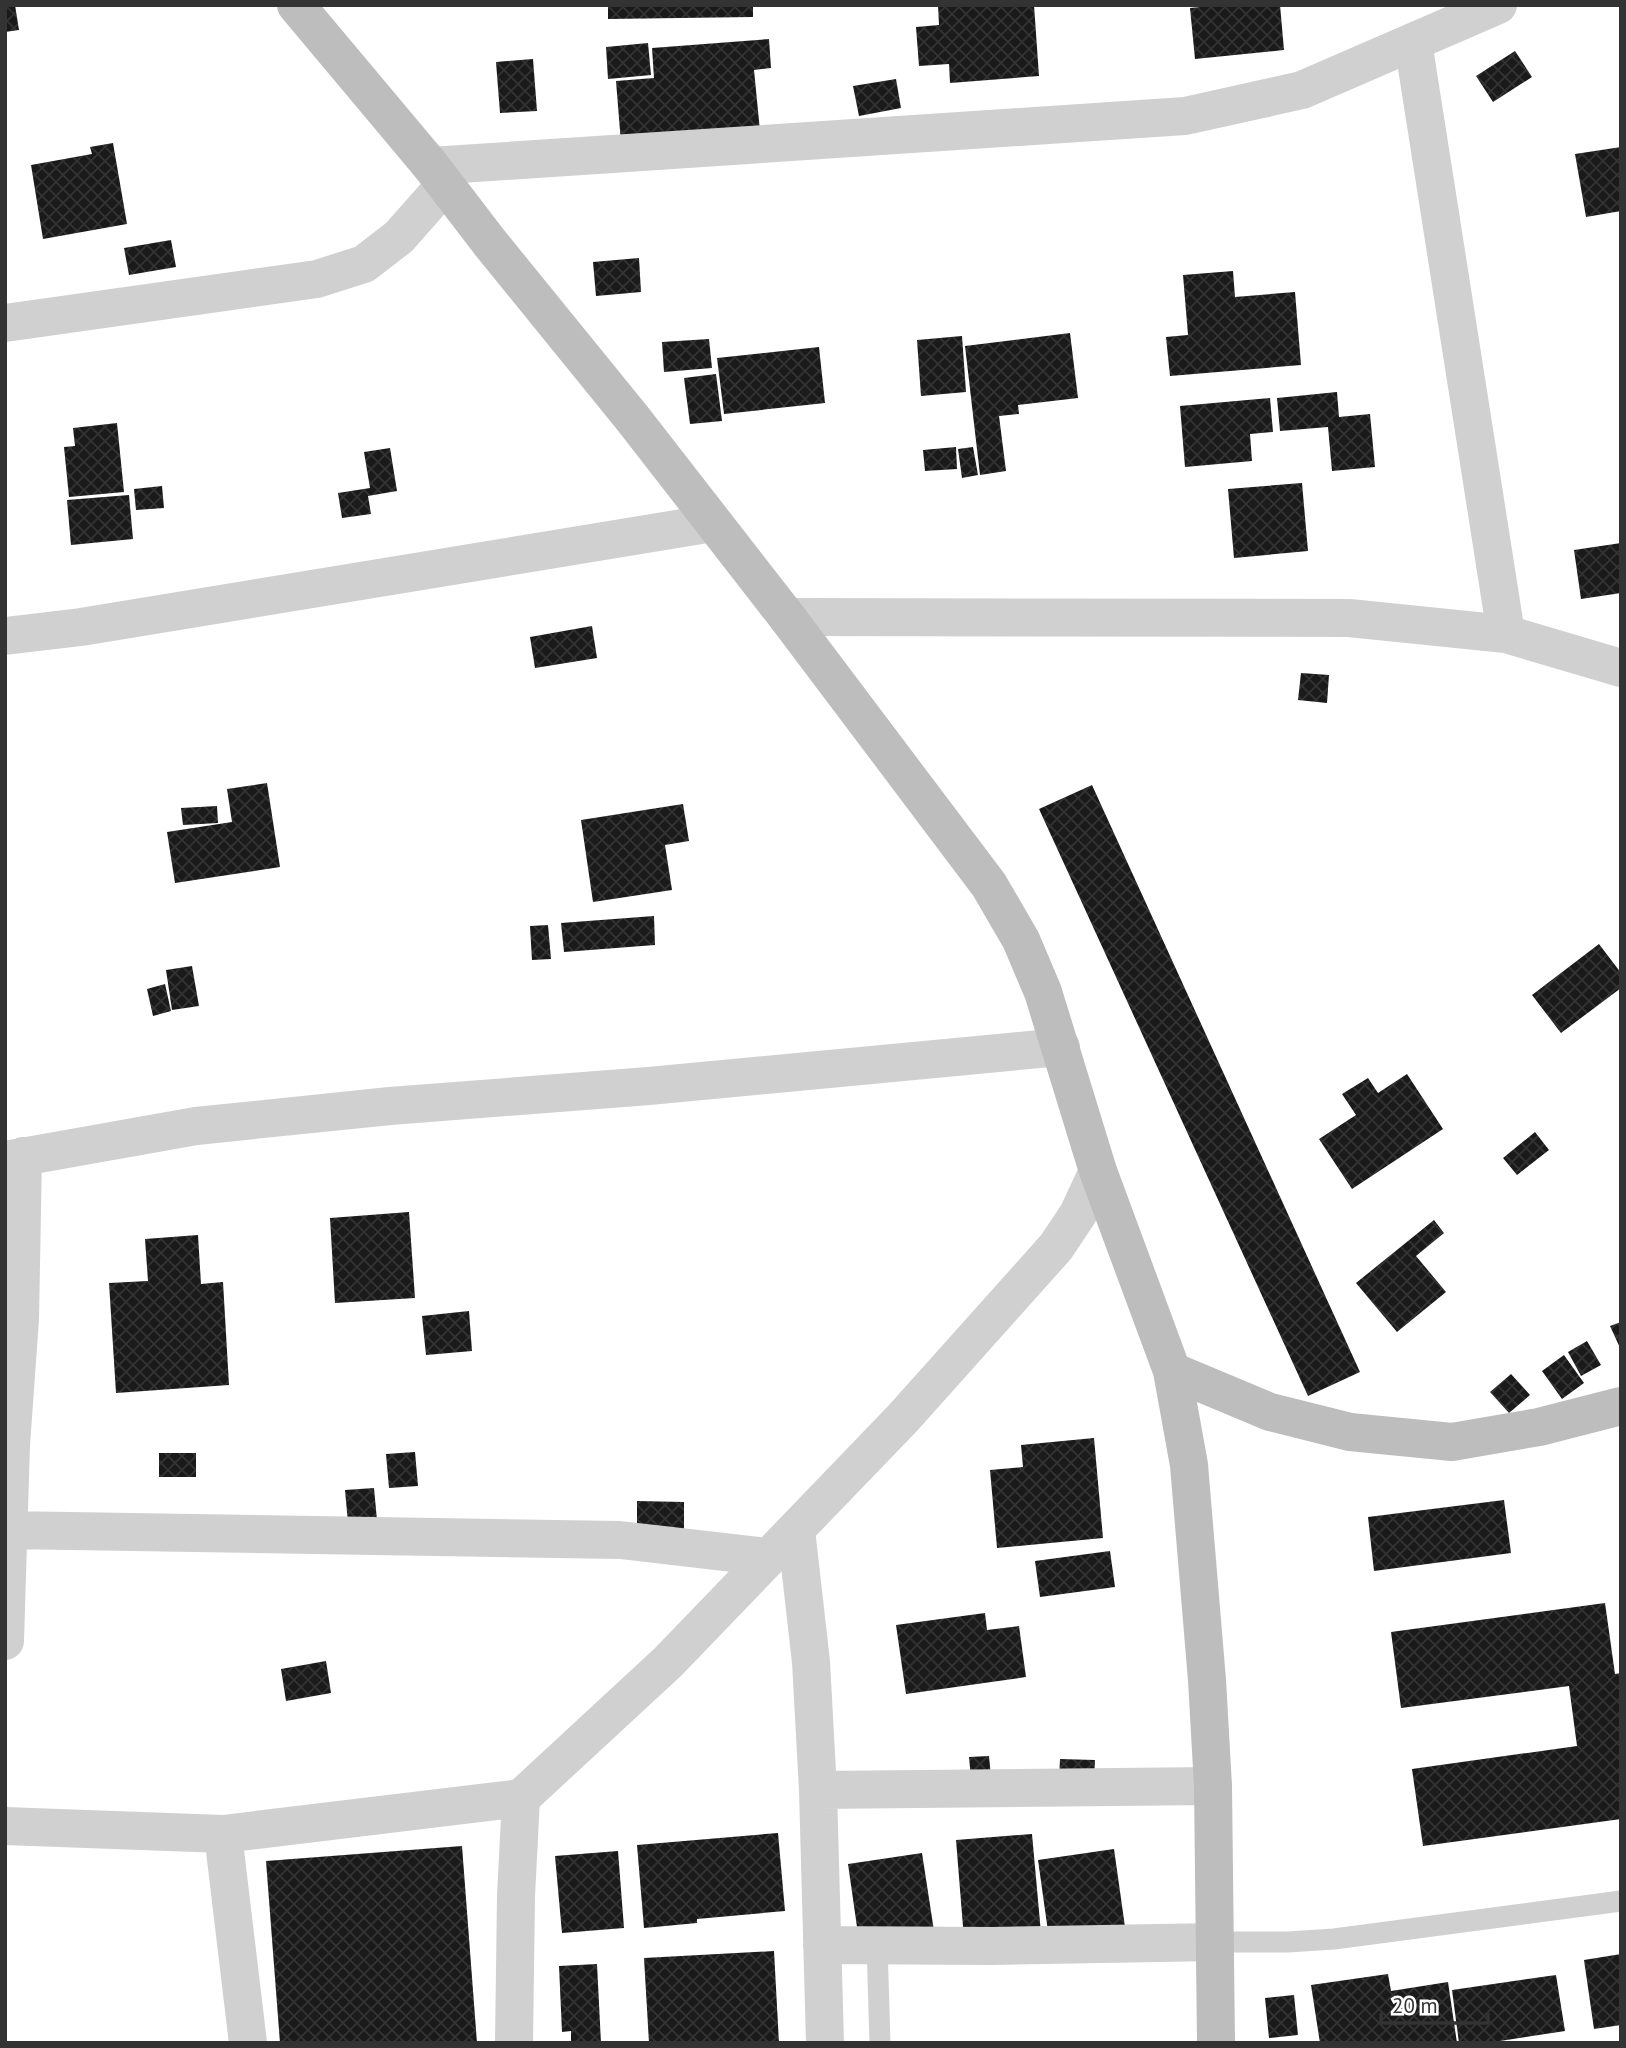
<svg xmlns="http://www.w3.org/2000/svg" width="1626" height="2048" viewBox="0 0 1626 2048" font-family="'PT Sans',sans-serif">
	<style>
		.building { fill: url(#building-cross-hatch) }
		.lines { fill: none; stroke-linecap: round; stroke-linejoin: round }
		.lane { stroke: #d0d0d0; stroke-width: 21 }
		.street { stroke: #d0d0d0; stroke-width: 38 }
		.secondary { stroke: #bdbdbd; stroke-width: 38 }
	</style>
	<defs>
		<pattern id="building-cross-hatch" width="8" height="8" patternUnits="userSpaceOnUse" patternTransform="scale(1.75)"><rect width="8" height="8" fill="#1a1a1a"/><path d="M0 0l8 8M0 8l8-8" fill="none" stroke="#333"/></pattern>
	</defs>
	<rect width="100%" height="100%" fill="#fff"/>
	<path class="building" d="M5 5H15L19 30 5 32Z
		M608 5H753V17L608 19Z
		M938 5H1034L1039 76 950 83 949 64 919 66 916 27 939 25Z
		M1220 5H1280L1284 50 1195 59 1190 8Z
		M769 39 771 68 754 70 760 131 621 143 616 81 654 78 652 48Z
		M648 43 651 75 608 79 606 47Z
		M1515 51 1532 77 1493 102 1476 76Z
		M533 59 537 111 500 113 496 62Z
		M896 79 901 108 859 116 853 86Z
		M113 143 127 224 43 239 31 165 92 154 90 147Z
		M1621 147V211L1586 217 1575 154Z
		M171 240 176 267 129 275 124 248Z
		M639 258 641 292 596 296 593 262Z
		M1233 271 1235 297 1295 292 1301 365 1170 376 1166 337 1188 335 1183 275Z
		M1070 333 1078 398 1018 405 1019 414 999 416 1006 471 980 475 965 346Z
		M962 336 966 392 921 396 917 340Z
		M709 339 712 368 664 372 662 342Z
		M819 347 825 403 724 414 717 358Z
		M716 374 722 421 690 424 684 378Z
		M1337 392 1339 417 1370 414 1375 467 1332 471 1328 427 1280 431 1277 398Z
		M1270 398 1273 432 1250 434 1252 461 1185 467 1180 406Z
		M117 423 124 492 69 497 64 447 75 446 73 428Z
		M956 447 957 469 925 471 923 450Z
		M973 447 978 475 962 478 958 449Z
		M390 448 397 491 368 496 371 514 342 518 338 493 370 488 364 452Z
		M1302 483 1308 551 1234 558 1228 489Z
		M162 486 164 508 136 510 134 489Z
		M129 495 133 539 71 545 67 500Z
		M1621 543V593L1581 599 1574 550Z
		M592 626 597 658 535 668 530 637Z
		M1301 673 1329 675 1327 703 1298 700Z
		M267 783 280 867 175 883 167 832 232 822 227 789Z
		M1092 785 1360 1372 1308 1396 1039 809Z
		M683 804 689 841 665 845 672 890 593 902 581 820Z
		M217 806 218 823 183 825 181 808Z
		M654 916 655 945 564 952 561 923Z
		M548 925 551 959 532 960 530 926Z
		M1599 944 1621 973V988L1561 1033 1532 995Z
		M192 966 199 1006 172 1010 166 970Z
		M165 984 171 1011 153 1016 147 989Z
		M1407 1074 1443 1129 1352 1189 1319 1139 1356 1115 1342 1094 1368 1078 1378 1093Z
		M1535 1132 1549 1150 1517 1175 1503 1158Z
		M409 1212 415 1298 335 1303 330 1218Z
		M1434 1220 1444 1233 1416 1256 1446 1292 1397 1332 1356 1283Z
		M198 1235 201 1284 223 1282 229 1385 116 1393 109 1283 148 1281 145 1239Z
		M469 1311 472 1351 426 1355 422 1316Z
		M1621 1322V1350L1610 1326Z
		M1587 1341 1601 1365 1581 1376 1568 1352Z
		M1564 1355 1584 1383 1562 1399 1542 1371Z
		M1511 1374 1530 1395 1509 1413 1490 1392Z
		M1094 1438 1103 1538 997 1548 990 1470 1023 1467 1021 1445Z
		M415 1452 418 1486 389 1488 386 1454Z
		M159 1453H196V1477H159Z
		M374 1488 378 1531 349 1534 345 1490Z
		M1504 1500 1511 1553 1374 1571 1368 1517Z
		M637 1501 684 1502V1534L637 1532Z
		M1110 1551 1115 1587 1040 1597 1035 1561Z
		M1605 1603 1615 1674 1621 1673V1819L1423 1846 1412 1769 1577 1746 1569 1686 1401 1708 1391 1632Z
		M985 1613 987 1630 1019 1626 1026 1677 906 1694 896 1625Z
		M326 1661 331 1693 286 1701 281 1669Z
		M989 1756 991 1777 971 1779 969 1757Z
		M1060 1759 1095 1760 1094 1783 1059 1781Z
		M778 1833 785 1911 697 1919V1923L644 1928 637 1845Z
		M1032 1834 1041 1933 964 1939 956 1840Z
		M462 1846 477 2043H280L266 1861Z
		M1114 1849 1128 1948 1052 1960 1038 1860Z
		M618 1851 624 1928 562 1933 555 1856Z
		M922 1853 936 1944 861 1955 848 1864Z
		M774 1951 779 2043H649L644 1958Z
		M1621 1954V2025L1594 2029 1584 1960Z
		M597 1964 601 2043H571V2031L562 2032 559 1966Z
		M1388 1974 1391 1991 1448 1982 1457 2043H1320L1311 1985Z
		M1556 1975 1565 2031 1487 2043H1459L1452 1990Z
		M1294 1995 1298 2035 1269 2038 1265 1998Z"/>
	<g class="lines">
		<path class="lane" d="M1216 1942H1288L1334 1939 1621 1901
			M877 1944 880 2043"/>
		<path class="street" d="M1413 42 1506 634
			M431 166 1185 116 1302 90 1498 5
			M5 323 317 279 364 264 399 237 445 185
			M787 617 1349 618 1506 634 1621 668
			M5 636 81 627 713 523
			M5 1160 196 1126 390 1106 649 1086 1061 1047
			M8 1530 620 1540 767 1557
			M796 1530 811 1662 818 1790 825 2043
			M5 1641 11 1445 20 1319 23 1156
			M818 1790 1213 1786
			M5 1826 223 1834 521 1798 668 1662 903 1418 1056 1247 1078 1214 1098 1171
			M223 1834 248 2043
			M822 1945 992 1946 1216 1942
			M514 2043 516 1896 521 1798"/>
		<path class="secondary" d="M296 5 431 166 490 243 633 419 787 617 989 885 1021 940 1043 992 1098 1171 1172 1371 1189 1465 1207 1680 1213 1786 1216 2043
			M1172 1371 1270 1412 1350 1432 1452 1442 1539 1427 1621 1406"/>
	</g>
	<rect width="1626" height="2048" fill="none" stroke="#333333" stroke-width="14"/>
	<path d="M1381 2013v10h107v-10" fill="none" stroke="#333333" stroke-width="3.5"/>
	<text x="1392" y="2013" font-size="21" fill="#333333" stroke="#ffffff" stroke-width="5" paint-order="stroke">20 m</text>
</svg>
